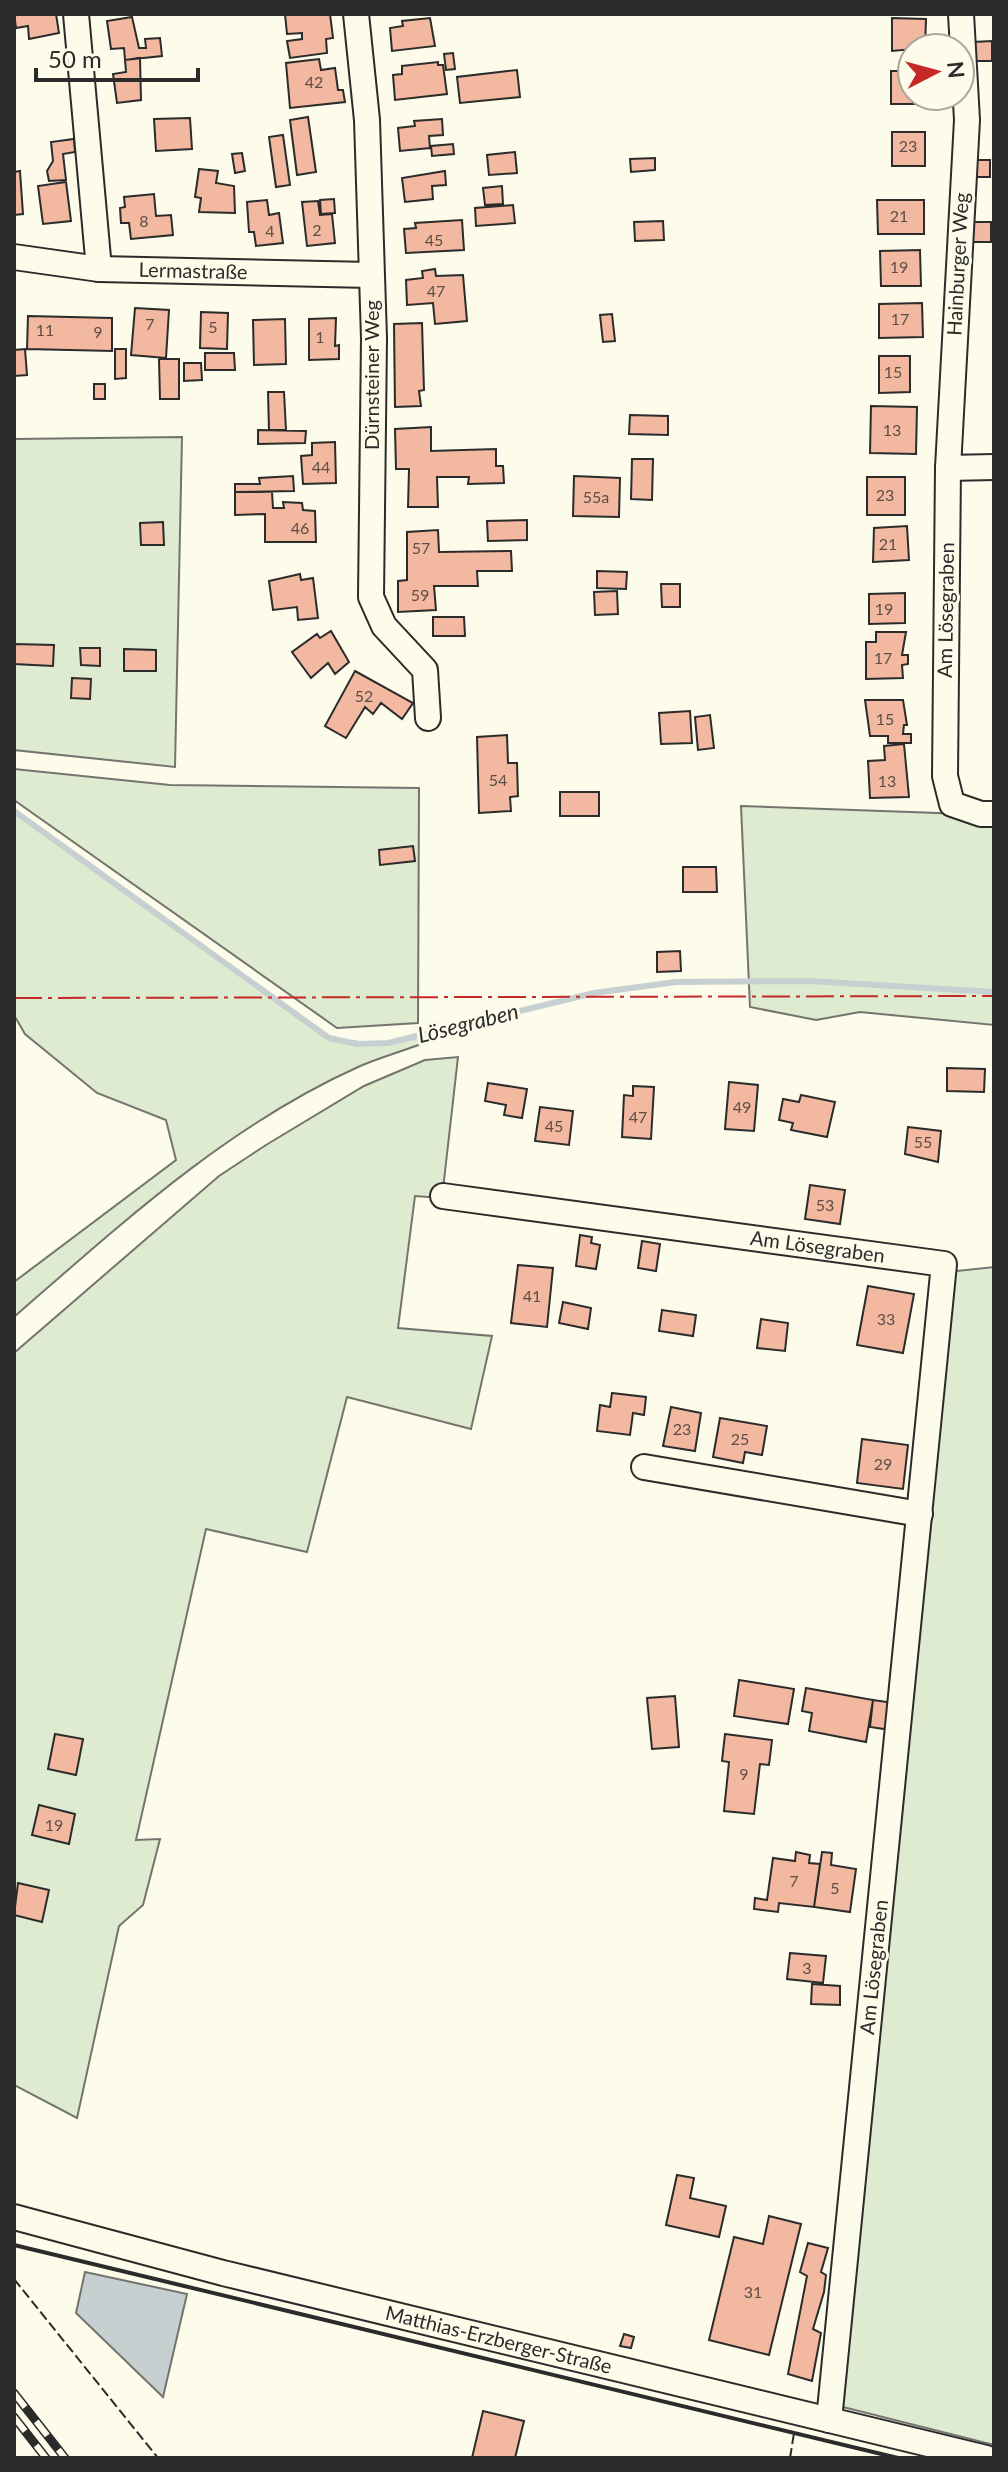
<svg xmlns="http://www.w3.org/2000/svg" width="1008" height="2472" viewBox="0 0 1008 2472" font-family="Lato,sans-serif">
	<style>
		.green { fill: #deebd1; stroke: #74746e; stroke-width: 2 }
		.water { fill: #c7d0d0; stroke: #74746e; stroke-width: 2 }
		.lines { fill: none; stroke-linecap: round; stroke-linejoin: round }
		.stream { stroke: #c7d0d0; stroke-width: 6 }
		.building { fill: #f2b8a0; stroke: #2b2b2b; stroke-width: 2 }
		.minor-casing { stroke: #2b2b2b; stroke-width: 28 }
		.minor { stroke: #fdfbea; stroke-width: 24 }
		.rail-casing { stroke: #2b2b2b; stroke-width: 9 }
		.rail { stroke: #fdfbea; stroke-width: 6; stroke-dasharray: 18; stroke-linecap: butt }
		.fence { stroke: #2b2b2b; stroke-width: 2; stroke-dasharray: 10 4; stroke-linecap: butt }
		.wall { stroke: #2b2b2b; stroke-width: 4 }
		.power { stroke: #c62828; stroke-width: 2; stroke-dasharray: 28 6 4 6; stroke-linecap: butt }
		.labels { text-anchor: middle; stroke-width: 6; stroke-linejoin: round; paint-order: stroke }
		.number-label { font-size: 16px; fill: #5d4e48 }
		.street-label { font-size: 20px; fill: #2b2b2b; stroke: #fdfbea }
		.water-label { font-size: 22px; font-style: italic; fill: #2b2b2b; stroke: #fdfbea }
	</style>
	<rect width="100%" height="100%" fill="#fdfbea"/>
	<path class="green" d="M182 437 175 767 14 750V439Z
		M14 769 170 785 419 788 418 1023 337 1028 14 800Z
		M741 806 994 815V1025L860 1012 816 1020 750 1007Z
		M14 810 329 1040 390 1044 420 1037 421 1044C400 1052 378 1058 358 1067 227 1126 121 1224 14 1317V1282L176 1160 166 1120 97 1093 25 1034 14 1015Z
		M458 1057 442 1198 415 1196 398 1328 492 1336 471 1429 347 1397 307 1552 206 1529 136 1840 160 1839 143 1905 119 1926 77 2118 14 2085V1353L219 1176 266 1145 364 1086 425 1060Z
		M994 1267V2445L831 2404 938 1273Z"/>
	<path class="water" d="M85 2272 187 2294 163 2397 76 2313Z"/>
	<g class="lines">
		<path class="stream" d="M14 811 329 1038 357 1044 388 1043 594 993 676 982 810 981 994 992"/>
	</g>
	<path class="building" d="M14 14H56L59 33 29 39 28 26 16 28Z
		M285 14H330L333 38 326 39 327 53 290 58 287 41 302 39V33L287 34Z
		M132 17 139 48H146L145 39 160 38 162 56 125 60 124 48 111 49 107 21Z
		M430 18 435 46 392 51 390 28 403 26 402 21Z
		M892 18 926 19 925 48 892 51Z
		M992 41V61H973V42Z
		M453 53 455 69 446 70 444 54Z
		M140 58 141 100 117 103 113 74 126 72 125 60Z
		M319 59 321 70 335 68 338 90H343L345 102 290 108 286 63Z
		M438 62V65H443L447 94 395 100 393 75 402 74V66Z
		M517 70 520 97 460 103 457 77Z
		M891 71H912V96H926V104H891Z
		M308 117 316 172 297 175 290 120Z
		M190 118 192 149 156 151 154 119Z
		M442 119 443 135 429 136 430 148 400 151 398 128 415 126 414 121Z
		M892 132H925V166H892Z
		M283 135 290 185 276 187 269 137Z
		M74 139 75 152 63 154 66 180 49 181 47 171 53 161 51 142Z
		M453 144 454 154 432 156 431 146Z
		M515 152 517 173 489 175 487 155Z
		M242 153 245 171 235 173 232 154Z
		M655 158V170L631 172 630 159Z
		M974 160H990V177H974Z
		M199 169 218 171 216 183 234 186 235 213 199 212 201 198 195 197Z
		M20 171 23 214 14 215V172Z
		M445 171 446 185 432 186 433 199 405 202 402 178Z
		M66 182 71 221 43 224 38 186Z
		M502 186 503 204 485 205 483 188Z
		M154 194 156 216 171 215 173 235 131 239 129 223H121L120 208 125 207 124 197Z
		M334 199 335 213 321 214 320 200Z
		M267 200 269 215 279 213 283 243 256 246 254 232H249L247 202Z
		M877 200H924V234H878Z
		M318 201 320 215 332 214 335 243 307 246 302 202Z
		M513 205 515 223 476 226 475 208Z
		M462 220 464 250 406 253 404 229 416 228 415 223Z
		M663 221 664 240 635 241 634 222Z
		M971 222H991V242H972Z
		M920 250 921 286H881L880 251Z
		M435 269 436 276 463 275 467 321 435 324 433 303 407 305 406 280 423 278 422 271Z
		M922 303 923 337 879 338V304Z
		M135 308 169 310 166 358 131 355Z
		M201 312 228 313 227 349 200 348Z
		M612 314 615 341 603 342 600 315Z
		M28 316 112 318V351L27 349Z
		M336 318 335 346 339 345V359L309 360V319Z
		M285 319 286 364 254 365 253 320Z
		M422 323 424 390 419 391 421 406 395 407 394 324Z
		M25 349 27 375 14 376V350Z
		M115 349H126V378L115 379Z
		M205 353H234L235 370H205Z
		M879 356H910V392L879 393Z
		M159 359H179V399H160Z
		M184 363H201L202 380 184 381Z
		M94 384H105V399H94Z
		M268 392H284L286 430H269Z
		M871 406 917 407 916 454 870 453Z
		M630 415 668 416V435L629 434Z
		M431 427V451L496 449V466H503L504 483 468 484 469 477H437L438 507H408L409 469H396L395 429Z
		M258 430 306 431 305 443 258 444Z
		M335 442 336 483 303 484 301 456 312 455V443Z
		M632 459H653L652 500 631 499Z
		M293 476 294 491 235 492V484H260L259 478Z
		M574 476 620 478 619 517 573 516Z
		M867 477H905V515H867Z
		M235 492H272L273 508H284L283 502 302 503 303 510 315 511 316 542H265V514L235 515Z
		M527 520V540L488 541 487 521Z
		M163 522 164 545H141L140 523Z
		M907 526 909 560 873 562 874 528Z
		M438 530 439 552 511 551 512 571H477L478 586H434L436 610 398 612V581L407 580V532Z
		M597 571 627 572 626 589 597 588Z
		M300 574 301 580 313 578 318 618 298 620 297 607 273 610 269 581Z
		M661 584H680V607H662Z
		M617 591 618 614 595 615 594 592Z
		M905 593V623L869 624V594Z
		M433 617H464L465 636H433Z
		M331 631 349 662 335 674 328 663 311 678 292 652 317 634 320 638Z
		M876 632H906L902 655H908V664L902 665 903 678 866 679V642H876Z
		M14 644 54 645 53 666 14 664Z
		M80 648H100V666L81 665Z
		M124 649 156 650V671H124Z
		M355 671 413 703 402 719 381 703 373 714 365 707 346 738 325 726Z
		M72 678 91 679 90 699 71 698Z
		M865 700H903L907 725H904L903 734H911V743H888V736H870Z
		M690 711 692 743 661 744 659 713Z
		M710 715 714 748 698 750 695 717Z
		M507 735 508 763H517L518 796 510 797 511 811 479 813 477 737Z
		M904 744 909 797 870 798 868 761 885 760 884 746Z
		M560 792H599V816H560Z
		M413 846 415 861 380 865 379 850Z
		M683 867H716L717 892H683Z
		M680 951 681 971 657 972V952Z
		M947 1068 985 1069 984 1092 947 1091Z
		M729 1082 758 1085 754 1131 725 1129Z
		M488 1083 527 1089 522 1118 504 1115 506 1105 485 1101Z
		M633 1086 654 1087 651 1139 622 1137 624 1095 633 1096Z
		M801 1095 835 1102 827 1137 791 1130 793 1123 779 1120 783 1099 799 1102Z
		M540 1107 573 1111 569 1145 535 1141Z
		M908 1127 941 1131 938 1162 905 1154Z
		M810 1185 845 1190 840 1224 805 1219Z
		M580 1235 592 1237 591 1243 600 1245 596 1269 576 1266Z
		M642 1241 660 1244 656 1271 638 1268Z
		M518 1265 553 1268 547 1327 511 1323Z
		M868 1286 914 1294 903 1353 857 1345Z
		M563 1302 591 1308 588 1329 559 1323Z
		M662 1310 696 1315 693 1336 659 1331Z
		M761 1319 788 1323 785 1351 757 1348Z
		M612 1393 646 1397 644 1415 633 1413 630 1435 597 1431 600 1405 610 1407Z
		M671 1407 701 1413 695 1451 663 1446Z
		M720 1418 767 1426 762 1455 745 1452 743 1463 713 1457Z
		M862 1439 908 1445 903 1489 857 1483Z
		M739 1680 794 1689 788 1724 734 1716Z
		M806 1688 873 1700 866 1742 809 1731 812 1713 802 1711Z
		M675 1696 679 1747 652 1749 647 1698Z
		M873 1700 894 1703 891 1730 870 1727Z
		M55 1734 83 1739 76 1775 48 1769Z
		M725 1734 772 1740 769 1765 760 1764 754 1814 724 1811 729 1762 722 1761Z
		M39 1805 75 1814 69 1844 32 1835Z
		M796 1852 810 1855 809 1863 820 1864 814 1907 779 1903 778 1912 754 1909 755 1898 767 1900 773 1858 795 1861Z
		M822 1852 832 1853 831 1865 856 1869 850 1912 814 1907Z
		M18 1883 49 1890 42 1922 14 1915Z
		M790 1953 826 1956 823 1983 787 1979Z
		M812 1984 840 1986V2005L811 2004Z
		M677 2175 694 2178 690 2198 726 2206 719 2237 666 2225Z
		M769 2216 801 2224 769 2355 709 2340 734 2237 763 2244Z
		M808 2243 828 2248 821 2272 826 2275 824 2292 813 2329 821 2333 812 2381 788 2374 807 2276 800 2272Z
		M624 2334 634 2337 631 2348 620 2346Z
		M483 2411 524 2421 515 2458H472Z"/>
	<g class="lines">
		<g class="minor-casing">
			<g id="minor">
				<path d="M76 14 99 269"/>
				<path d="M356 14 367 120 374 338 371 597 384 626 425 670 428 718"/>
				<path d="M961 14 967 120 948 468 994 467"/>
				<path id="s1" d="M14 257 99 269 371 275"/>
				<path d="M948 468 945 776 952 804 981 814H994"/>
				<path id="s2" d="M443 1196 944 1264 829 2420"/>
				<path d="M644 1467 920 1514"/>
				<path id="s3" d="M14 2217 223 2273 986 2458"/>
			</g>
		</g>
		<use href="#minor" class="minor"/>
		<g class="rail-casing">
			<path id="rail" d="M14 2393 65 2458
				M14 2417 46 2458"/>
		</g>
		<use href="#rail" class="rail"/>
		<path class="fence" d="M14 2279 158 2458
			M790 2458 794 2433"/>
		<path class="wall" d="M14 2245 898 2458"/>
		<path class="power" d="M14 998 994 996"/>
	</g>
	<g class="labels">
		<g class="number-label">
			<text x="314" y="88">42</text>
			<text x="908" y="152">23</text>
			<text x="899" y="222">21</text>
			<text x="144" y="227">8</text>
			<text x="317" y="236">2</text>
			<text x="270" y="237">4</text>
			<text x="434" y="246">45</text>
			<text x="899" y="273">19</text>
			<text x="436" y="297">47</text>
			<text x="900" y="325">17</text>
			<text x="150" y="330">7</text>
			<text x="213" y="333">5</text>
			<text x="45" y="336">11</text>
			<text x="98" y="338">9</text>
			<text x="320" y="343">1</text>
			<text x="893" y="378">15</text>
			<text x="892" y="436">13</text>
			<text x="321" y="473">44</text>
			<text x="885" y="501">23</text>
			<text x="596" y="503">55a</text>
			<text x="300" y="534">46</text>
			<text x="888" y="550">21</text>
			<text x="421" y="554">57</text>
			<text x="420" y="601">59</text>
			<text x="884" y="615">19</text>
			<text x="883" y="664">17</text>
			<text x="364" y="702">52</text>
			<text x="885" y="725">15</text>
			<text x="498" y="786">54</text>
			<text x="887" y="787">13</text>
			<text x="742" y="1113">49</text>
			<text x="638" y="1123">47</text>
			<text x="554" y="1132">45</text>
			<text x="923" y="1148">55</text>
			<text x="825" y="1211">53</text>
			<text x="532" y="1302">41</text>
			<text x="886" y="1325">33</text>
			<text x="682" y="1435">23</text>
			<text x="740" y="1445">25</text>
			<text x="883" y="1470">29</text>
			<text x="744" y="1780">9</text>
			<text x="54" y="1831">19</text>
			<text x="794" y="1887">7</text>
			<text x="835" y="1894">5</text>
			<text x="807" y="1974">3</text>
			<text x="753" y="2298">31</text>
		</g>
		<g class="street-label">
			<text transform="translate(958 264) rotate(-87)" y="7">Hainburger Weg</text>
			<text dy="7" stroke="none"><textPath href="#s1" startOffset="180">Lermastraße</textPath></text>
			<text transform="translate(372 375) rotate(-90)" y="7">Dürnsteiner Weg</text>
			<text transform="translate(946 610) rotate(-89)" y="7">Am Lösegraben</text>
			<text dy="7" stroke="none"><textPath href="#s2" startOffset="378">Am Lösegraben</textPath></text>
			<text transform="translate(874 1967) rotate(-84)" y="7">Am Lösegraben</text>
			<text dy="7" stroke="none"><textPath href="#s3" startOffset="500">Matthias-Erzberger-Straße</textPath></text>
		</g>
		<g class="water-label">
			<text transform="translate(468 1023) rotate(-14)" y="8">Lösegraben</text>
		</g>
	</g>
	<rect width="1008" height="2472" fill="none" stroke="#2b2b2b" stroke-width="32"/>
	<g transform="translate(936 72) rotate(84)"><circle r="38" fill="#fdfbea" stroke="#a9a89e" stroke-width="2"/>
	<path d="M0-6L14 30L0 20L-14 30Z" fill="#c62828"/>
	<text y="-12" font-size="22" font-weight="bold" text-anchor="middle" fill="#2b2b2b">N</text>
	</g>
	<path d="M36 68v12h162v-12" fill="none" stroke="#2b2b2b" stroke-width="4"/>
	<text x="48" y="68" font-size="24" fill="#2b2b2b" stroke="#fdfbea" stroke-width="6" paint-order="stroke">50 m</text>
</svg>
